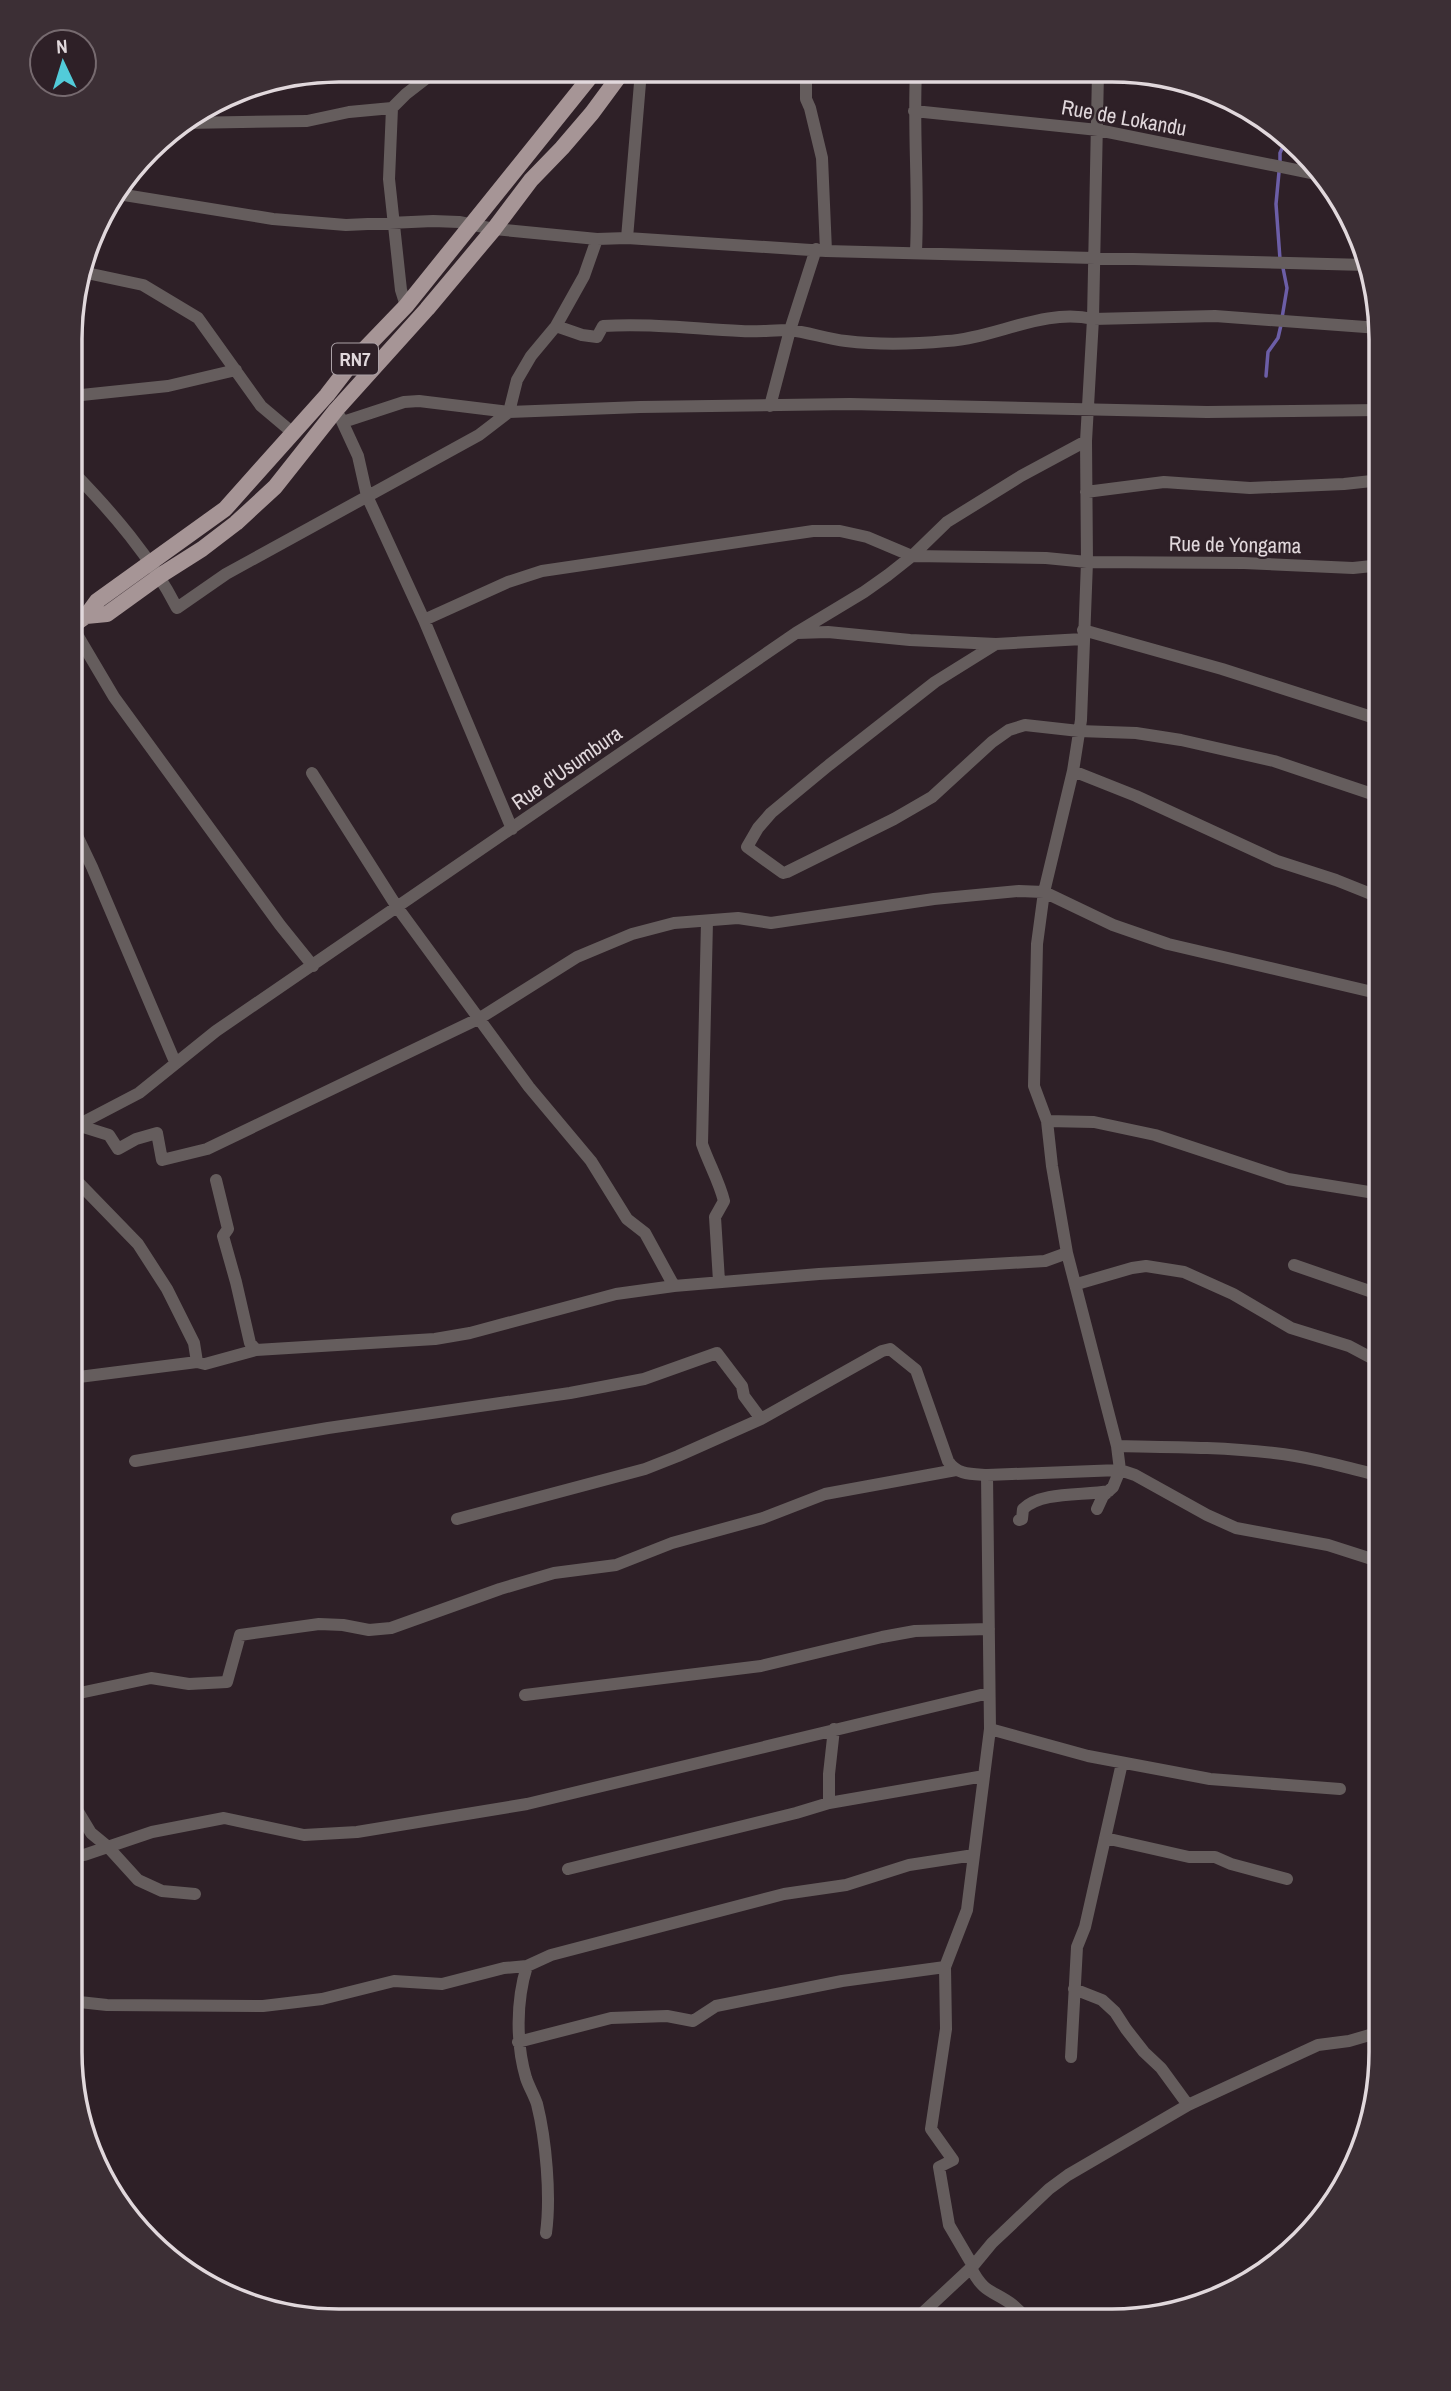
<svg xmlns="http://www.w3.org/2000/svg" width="1451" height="2391" viewBox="0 0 1451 2391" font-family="'Archivo Narrow',sans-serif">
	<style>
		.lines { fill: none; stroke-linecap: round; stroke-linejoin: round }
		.stream { stroke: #6c5ea7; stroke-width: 3.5 }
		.minor { stroke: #655d5d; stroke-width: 12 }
		.major { stroke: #a69596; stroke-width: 16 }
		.labels { text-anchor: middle; stroke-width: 5; stroke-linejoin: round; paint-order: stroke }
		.shield { fill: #2e2027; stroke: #aba1a6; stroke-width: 2 }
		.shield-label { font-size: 19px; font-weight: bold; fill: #e1d8dc }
		.street-label { font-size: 21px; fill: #e1d8dc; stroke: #2e2027 }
		.rim { fill: none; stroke: #e1d8dc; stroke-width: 3.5 }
	</style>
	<rect width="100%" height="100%" fill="#2e2027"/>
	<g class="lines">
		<path class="stream" d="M1280 163V153L1287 138
			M1279 172 1276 204 1280 259
			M1282 318 1287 288 1283 268
			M1266 376 1268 352 1278 338 1281 325"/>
		<path class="minor" d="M806 71V99L810 108 822 158 826 251
			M392 108 389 179 401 290 406 306
			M914 111 1098 130 1326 176
			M184 123 307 121 349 112 392 108 406 94 437 70
			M118 194 273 219 346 225 433 221 459 222 494 229 597 239 627 238 826 251 1366 265
			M627 238 641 71
			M916 251C919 191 913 132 916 72
			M82 272 143 285 198 318 261 406 293 433
			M556 326 582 335 597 337 603 326C649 323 694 329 741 331 757 332 773 330 789 330 808 332 827 339 846 341 879 345 915 344 947 341 996 338 1043 308 1093 319L1215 316 1379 328
			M72 396 168 386 236 370
			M770 406 790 330 816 249
			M340 417 358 456 367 496 424 620 512 829
			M343 422 404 402 419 401 509 412 640 407 850 404 1207 412 1381 410
			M72 471C112 512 151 557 177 608L226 574 479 435 509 412 517 380 531 356 556 326 584 276 597 239
			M1086 492 1164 482 1250 488 1344 484 1381 480
			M424 620 508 582 542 571 813 531H840L867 537 912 556 1046 558 1087 562 1244 563 1353 568 1372 566 1381 562
			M72 626 114 697 280 925 313 966
			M1083 630 1222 669 1381 720
			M797 633 828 632 910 640 996 644 1083 639
			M996 644 935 682 829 765 771 813 758 828 747 847 783 873 787 872 894 819 932 797 992 742 1009 730 1025 725 1079 731 1136 733 1181 740 1274 761 1381 797
			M1073 771 1136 796 1277 861 1336 880 1381 898
			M312 773 397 907 529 1087 591 1161 627 1219 645 1233 674 1286
			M72 825 92 867 175 1062
			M707 921 702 1144C709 1164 719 1181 724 1201L715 1217 719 1281
			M1047 1121 1094 1122 1155 1135 1288 1179 1381 1194
			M77 1125 109 1135 118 1149 136 1139 157 1133 162 1160 207 1149 480 1018 577 957 632 934 674 923 738 918 771 923 934 899 1019 891 1044 892 1113 925 1168 944 1381 994
			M74 1127 139 1093 216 1031 796 633 864 592 888 575 912 556 947 522 1021 476 1086 441
			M71 1175 138 1244 167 1289 194 1343 197 1362
			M216 1180 228 1229 223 1236 236 1282 250 1343 256 1350
			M1294 1265 1381 1295
			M1077 1284 1132 1268 1146 1266 1184 1272 1233 1294 1291 1328 1349 1346 1381 1363
			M71 1378 197 1362 205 1364 256 1350 435 1339 470 1333 616 1294 674 1286 819 1274 1045 1261 1067 1253
			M1117 1446C1170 1447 1222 1447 1274 1453 1310 1457 1345 1467 1381 1476
			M135 1461 328 1428 570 1393 644 1379 717 1353 742 1386 744 1396 761 1419
			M1097 1509 1103 1496 1113 1487 1120 1470 1135 1475 1207 1515 1236 1528 1328 1545 1381 1562
			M457 1519 645 1469 678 1456 761 1419 882 1351 890 1349 916 1370 948 1461C957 1475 971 1474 987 1475L1120 1470 1117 1446 1067 1253 1052 1166 1047 1121 1034 1086 1037 944 1044 892 1073 771 1081 720 1087 562 1086 441 1093 319 1098 72
			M1019 1520 1022 1519 1023 1509C1042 1491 1083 1496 1109 1491
			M70 1695 151 1678 189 1684 227 1682 240 1635 319 1624 343 1625 369 1630 391 1628 500 1589 554 1573 616 1565 672 1543 763 1518 825 1494 956 1470
			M525 1695 761 1666 882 1637 915 1631 989 1629
			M990 1729 1088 1756 1210 1779 1340 1789
			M70 1798 91 1833 108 1847 138 1880 162 1891 195 1894
			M829 1803 984 1776
			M1105 1838 1189 1857H1215L1231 1864 1287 1879
			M70 1858 84 1855 152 1832 224 1818 304 1835 357 1832 527 1804 989 1693
			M568 1869 796 1813 829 1803V1774L834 1729
			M527 1966C516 2001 516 2044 526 2078 529 2087 534 2095 537 2104 546 2140 551 2196 546 2233
			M1074 1989 1102 2000 1115 2012 1126 2029 1144 2052 1161 2068 1188 2105
			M70 2001 107 2005 263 2006 322 1999 394 1981 442 1984 504 1968 527 1966 551 1955 784 1894 846 1885 909 1865 974 1855
			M518 2042 611 2018 667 2016 693 2021 716 2006 842 1981 945 1967
			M1071 2057 1077 1947 1085 1927 1122 1763
			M973 2266 949 2225 939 2167 953 2160 931 2129 946 2029 945 1967 967 1910 990 1729 987 1475
			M971 2268C984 2294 993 2290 1013 2305 1019 2310 1024 2316 1030 2321
			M915 2320 973 2266 992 2243 1049 2189 1068 2175 1188 2105 1318 2045 1349 2041 1380 2032"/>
		<path class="major" d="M86 616 107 614 161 575 202 549 236 523 275 487 336 410 427 309 494 229 531 180 562 148 592 113 623 71
			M72 626 86 616 97 601 225 509 327 395 354 360 406 306 595 71"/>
	</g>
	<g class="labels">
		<rect class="shield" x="332" y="343.5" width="46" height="31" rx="5"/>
		<g class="shield-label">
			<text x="355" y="366">RN7</text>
		</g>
		<g class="street-label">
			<text transform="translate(1124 118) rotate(10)" y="7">Rue de Lokandu</text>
			<text transform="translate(1235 545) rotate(1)" y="7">Rue de Yongama</text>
			<text transform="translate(567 768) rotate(-35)" y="7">Rue d'Usumbura</text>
		</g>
	</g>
	<path d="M0 0H1451V2391H0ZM339 82H1112A257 257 0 0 1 1369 339V2052A257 257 0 0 1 1112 2309H339A257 257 0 0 1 82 2052V339A257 257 0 0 1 339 82Z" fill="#3c2f35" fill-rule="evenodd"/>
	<path class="rim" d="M339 82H1112A257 257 0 0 1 1369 339V2052A257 257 0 0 1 1112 2309H339A257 257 0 0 1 82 2052V339A257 257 0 0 1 339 82Z"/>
	<g transform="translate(63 63) rotate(356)"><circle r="33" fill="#2e2027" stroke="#766a6f" stroke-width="2"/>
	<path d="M0-5L12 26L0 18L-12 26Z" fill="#52cbd9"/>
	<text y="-10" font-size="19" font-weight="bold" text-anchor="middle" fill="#e1d8dc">N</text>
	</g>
</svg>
